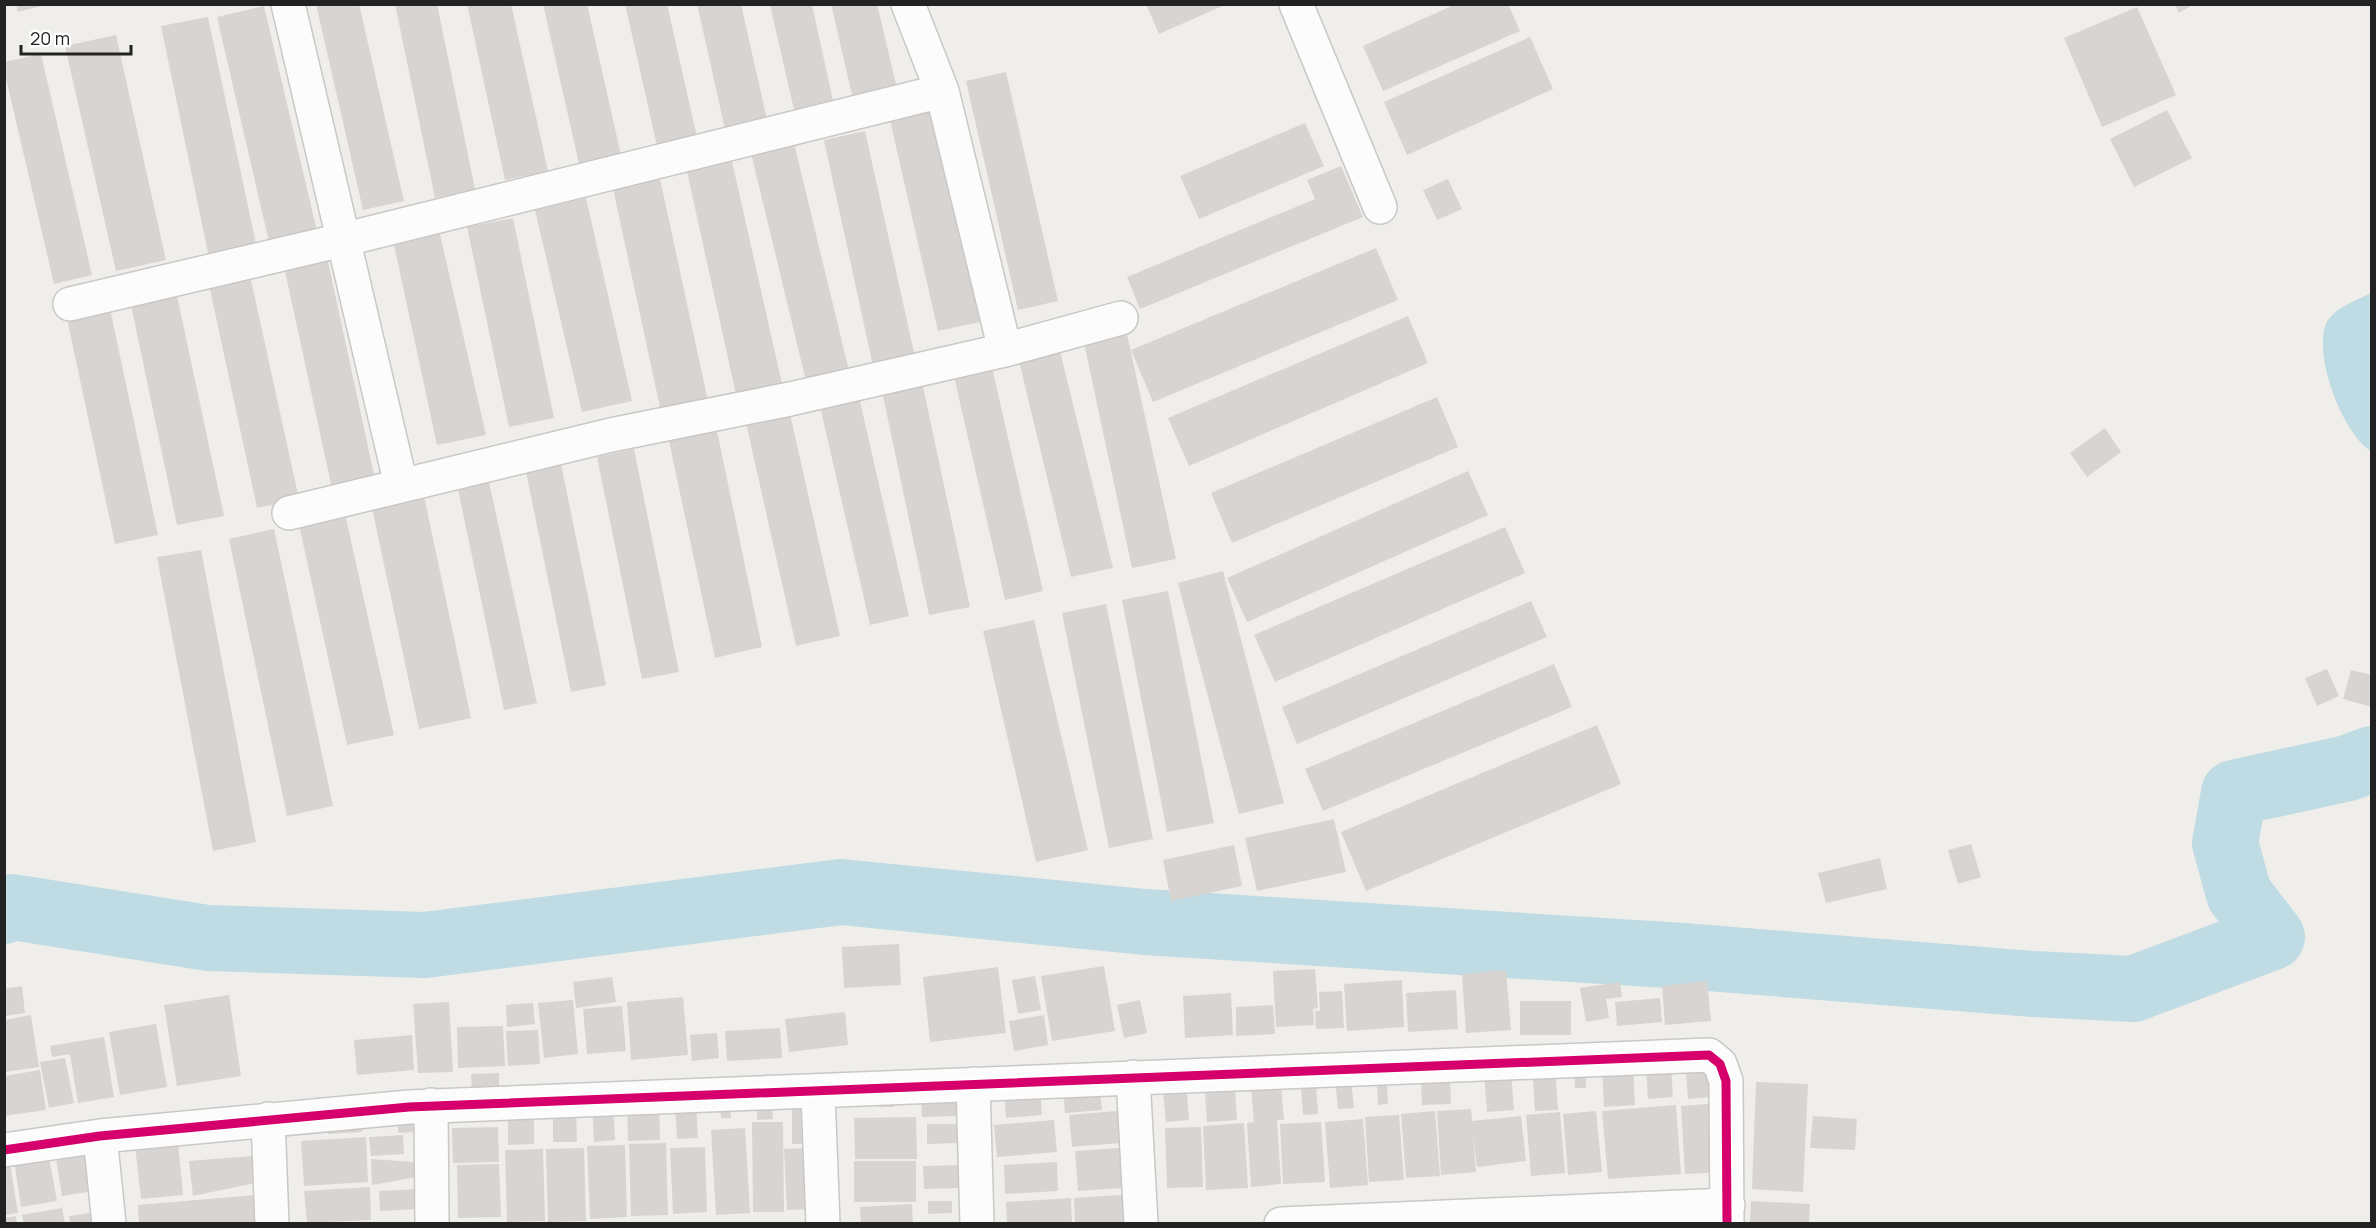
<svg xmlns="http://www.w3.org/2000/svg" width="2376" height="1228" viewBox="0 0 2376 1228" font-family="Manrope,sans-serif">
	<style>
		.water { fill: #bfdbe3 }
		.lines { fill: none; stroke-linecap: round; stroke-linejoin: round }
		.river { stroke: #bfdbe3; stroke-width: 66 }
		.building { fill: #d7d4d2 }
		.minor-casing { stroke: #c9c8c7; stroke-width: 36 }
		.minor { stroke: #fdfcfc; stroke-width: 33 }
		.cycleway-casing { stroke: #fff; stroke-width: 13 }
		.cycleway { stroke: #d6006c; stroke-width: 9 }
	</style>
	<rect width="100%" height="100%" fill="#f0eeeb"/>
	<path class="water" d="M2371 293V451C2343 434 2313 356 2326 324 2333 308 2356 301 2371 293Z"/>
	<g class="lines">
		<path class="river" d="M4 911 12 907 208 938 425 945 841 892 1145 922 1683 956 2034 984 2133 989 2272 937 2239 894 2225 843 2234 793 2348 768 2372 759"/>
	</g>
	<path class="building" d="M16 4H45L46 5 18 12Z
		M316 4H359L404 201 363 210Z
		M395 4H437L475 189 435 198Z
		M467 4H511L548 171 505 180Z
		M543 4H587L621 155 579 164Z
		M625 4H667L697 137 657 146Z
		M697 4H741L767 120 725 129Z
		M831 4H877L899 97 855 108Z
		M1146 4H1227L1159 34Z
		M1456 4H1508L1520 31 1383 91 1363 46Z
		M2175 4H2194L2179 13Z
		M770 5H812L834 105 795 114Z
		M264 6 317 231 269 242 217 17Z
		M2137 7 2176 95 2102 127 2064 38Z
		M208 17 256 244 208 253 161 26Z
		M116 35 166 260 116 271 65 46Z
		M1530 37 1553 89 1407 155 1384 102Z
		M41 54 92 275 54 284 4 70V62Z
		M1006 72 1058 301 1018 310 966 81Z
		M930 98 980 322 938 331 887 107Z
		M2167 110 2192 158 2134 187 2110 139Z
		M1305 123 1324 166 1199 219 1180 176Z
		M865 131 915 357 873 366 824 140Z
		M794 143 849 371 806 381 751 153Z
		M731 157 783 388 737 399 686 167Z
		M1341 166 1363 217 1140 309 1127 277 1315 199 1307 180Z
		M659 174 708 401 661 412 612 184Z
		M1448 179 1462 209 1437 220 1423 190Z
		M586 198 632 401 582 412 535 210Z
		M513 218 554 418 509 427 467 227Z
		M439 230 486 435 437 445 393 240Z
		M1376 248 1398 300 1153 402 1131 350Z
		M326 252 376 484 333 493 283 262Z
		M249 271 299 499 257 508 208 280Z
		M176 291 224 516 177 525 130 300Z
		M109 304 158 535 115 544 66 314Z
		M1408 316 1428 363 1189 466 1168 418Z
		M1127 334 1176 559 1132 568 1084 343Z
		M1060 351 1113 568 1071 577 1019 361Z
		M991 363 1043 591 1005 600 953 372Z
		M922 382 970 607 929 615 882 391Z
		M859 397 909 616 870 625 820 406Z
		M1437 397 1458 447 1232 543 1211 493Z
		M790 414 840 636 796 646 746 423Z
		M2105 428 2121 452 2087 477 2070 453Z
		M717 431 762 647 715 658 669 441Z
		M634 449 679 672 642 679 597 457Z
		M561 464 606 685 571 692 526 472Z
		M1468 471 1488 515 1247 622 1227 578Z
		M489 482 537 703 504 710 458 489Z
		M424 496 471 718 419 729 372 508Z
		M344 509 394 735 347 745 298 520Z
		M1505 527 1525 573 1275 682 1254 635Z
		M274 529 333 806 287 816 229 539Z
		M201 550 256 842 213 851 157 557Z
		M1223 571 1284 803 1239 814 1178 583Z
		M1168 591 1214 823 1167 832 1122 600Z
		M1531 601 1547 637 1297 744 1282 707Z
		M1106 604 1153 839 1109 848 1062 613Z
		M1034 620 1088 850 1036 862 983 631Z
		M1554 664 1572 707 1323 811 1305 769Z
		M2327 669 2339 696 2317 706 2305 678Z
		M2351 670 2372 675V707L2343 699Z
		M1597 725 1621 784 1366 891 1341 832Z
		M1334 819 1346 872 1257 891 1245 838Z
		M1971 844 1981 877 1958 884 1948 850Z
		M1234 845 1242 886 1171 901 1163 860Z
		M1880 858 1887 889 1826 903 1818 873Z
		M899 944 901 985 844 988 842 947Z
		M1104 966 1115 1031 1052 1041 1041 976Z
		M998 967 1006 1033 930 1042 923 977Z
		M1315 969 1318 1008 1313 1009 1314 1025 1276 1027 1273 971Z
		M1506 970 1511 1030 1466 1033 1462 974Z
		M1035 976 1041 1010 1018 1014 1012 980Z
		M612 977 616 1002 576 1008 573 982Z
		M1402 980 1404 1027 1347 1031 1344 984Z
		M1707 981 1711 1021 1665 1025 1662 986Z
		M1620 982 1622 997 1606 999 1609 1018 1586 1022 1580 988Z
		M22 986 25 1013 4 1016V989Z
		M1456 990 1458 1029 1408 1032 1406 993Z
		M1342 991 1344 1028 1316 1029 1315 1011H1320L1319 992Z
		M1231 993 1233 1035 1185 1038 1183 996Z
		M229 995 241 1076 177 1086 164 1005Z
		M683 997 688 1055 631 1060 627 1002Z
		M1660 998 1662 1022 1617 1026 1615 1002Z
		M573 1000 578 1054 544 1058 538 1003Z
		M1140 1000 1147 1033 1124 1038 1117 1005Z
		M1520 1001H1571V1035H1520Z
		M449 1002 453 1072 418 1073 413 1004Z
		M533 1003 535 1024 507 1027 506 1005Z
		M1273 1005 1275 1034 1236 1036V1007Z
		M622 1006 626 1051 587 1054 583 1009Z
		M845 1012 848 1045 789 1052 785 1019Z
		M31 1015 39 1067 4 1072V1020Z
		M1044 1015 1048 1045 1014 1051 1009 1021Z
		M156 1024 167 1087 120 1095 109 1032Z
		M503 1026 505 1066 458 1068 457 1027Z
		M780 1028 782 1058 727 1061 725 1031Z
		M538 1030 540 1064 508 1066 506 1031Z
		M717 1033 719 1058 692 1061 690 1035Z
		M412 1035 414 1070 357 1075 354 1040Z
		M104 1037 114 1097 78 1103 70 1054 52 1057 50 1046Z
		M65 1058 74 1103 49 1108 40 1062Z
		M1633 1063 1635 1105 1604 1107 1602 1065Z
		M1555 1065 1558 1110 1535 1111 1532 1066Z
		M1586 1067V1088H1575L1574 1068Z
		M1671 1067 1673 1097 1648 1099 1646 1069Z
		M1709 1069 1711 1097 1688 1099 1686 1070Z
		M40 1070 46 1110 4 1116V1076Z
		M1511 1070 1514 1110 1487 1112 1484 1072Z
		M499 1073V1093L472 1094 471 1074Z
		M1280 1074 1284 1120H1277L1281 1184 1251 1187 1247 1123 1254 1122 1250 1076Z
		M1234 1075 1237 1120 1207 1122 1204 1077Z
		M1351 1078 1354 1108 1338 1109 1335 1080Z
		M1186 1079 1189 1120 1166 1122 1162 1081Z
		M1450 1080 1451 1104 1422 1105 1421 1081Z
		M1099 1081 1102 1110 1065 1113 1063 1084Z
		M1756 1082 1808 1084 1803 1192 1752 1189Z
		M1387 1084 1388 1104 1378 1105 1377 1085Z
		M1316 1086 1318 1114 1303 1115 1301 1087Z
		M1040 1087 1042 1115 1006 1118 1004 1089Z
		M921 1093H957V1116L922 1117Z
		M893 1097 894 1107H879V1098Z
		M792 1100H804V1144H792Z
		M627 1102H659L660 1140 628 1141Z
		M696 1102 698 1138 677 1139 675 1103Z
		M720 1102H730L731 1118H721Z
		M772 1102 773 1119 757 1120V1103Z
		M613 1103 615 1140 594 1142 592 1104Z
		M1721 1103 1725 1172 1685 1174 1681 1106Z
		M1676 1105 1681 1174 1608 1179 1602 1111Z
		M534 1107V1144L508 1145V1108Z
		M553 1109H576L577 1142H553Z
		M1471 1109 1472 1121 1521 1116 1526 1161 1477 1167 1473 1135 1476 1172 1441 1175 1437 1111Z
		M1129 1110 1132 1142 1072 1147 1069 1115Z
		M1435 1111 1440 1176 1406 1178 1401 1114Z
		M1596 1111 1602 1172 1568 1175 1563 1114Z
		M1560 1112 1565 1173 1531 1176 1526 1115Z
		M1399 1115 1404 1180 1369 1182 1365 1117Z
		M360 1116 362 1132 328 1134 327 1118Z
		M413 1116 414 1132 398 1133V1117Z
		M1813 1116 1857 1119 1855 1150 1810 1148Z
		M916 1117 917 1159H855L854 1118Z
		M1363 1119 1368 1185 1330 1188 1325 1122Z
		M1054 1120 1057 1152 997 1157 994 1125Z
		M752 1122H783L784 1212H753Z
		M1321 1122 1325 1182 1283 1184 1280 1124Z
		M1244 1123 1248 1188 1206 1190 1203 1126Z
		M927 1124H957V1143L927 1144Z
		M498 1127 499 1162 453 1163 452 1128Z
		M1201 1127 1203 1187 1167 1188 1165 1128Z
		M745 1128 750 1213 716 1215 711 1130Z
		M177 1132 183 1195 141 1199 134 1137Z
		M403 1135 404 1154 371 1156 369 1137Z
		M366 1137 368 1182 304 1186 301 1141Z
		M666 1143 668 1215 631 1216 629 1144Z
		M625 1145 627 1217 590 1219 587 1146Z
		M47 1147 57 1201 21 1207 13 1153Z
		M705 1147 707 1212 673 1214 670 1148Z
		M1134 1147 1137 1187 1078 1191 1075 1151Z
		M584 1148 586 1221 548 1222 546 1149Z
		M811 1148 814 1209 787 1210 784 1149Z
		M543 1149 545 1221 507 1222 505 1150Z
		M4 1151H8L18 1213 4 1215Z
		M87 1152 94 1191 62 1196 56 1158Z
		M253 1156 255 1183 193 1196 189 1161Z
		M371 1159 414 1162 417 1177 372 1185Z
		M854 1161H916V1202H854Z
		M1057 1162 1058 1191 1005 1194 1004 1165Z
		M499 1164 501 1217 458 1218 457 1165Z
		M962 1165V1188L924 1189 923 1166Z
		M370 1187 371 1220 307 1223 304 1191Z
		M417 1189 418 1209 380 1211 379 1191Z
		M1133 1194 1134 1224H1075L1074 1198Z
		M255 1195 261 1224H139L138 1205Z
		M1071 1198 1072 1224H1007L1006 1202Z
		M928 1201H952V1213L928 1214Z
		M1751 1201 1810 1204 1809 1224H1750Z
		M912 1204 913 1224H861L860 1207Z
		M62 1208 65 1224H24L22 1215Z
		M102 1211 104 1224H70L69 1216Z
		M16 1216 17 1224H4V1218Z"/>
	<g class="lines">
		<g class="minor-casing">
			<path id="minor" d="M288 4 401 485
				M908 4 942 91 1005 350
				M1296 4 1380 207
				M70 304 342 240 942 91
				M289 513 611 435 790 399 1005 350 1121 318
				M1133 1077 1141 1224
				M973 1084 977 1224
				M818 1092 823 1224
				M431 1105 432 1224
				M268 1119 272 1224
				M100 1136 109 1224
				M4 1150 100 1136 409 1107 1709 1055 1720 1064 1726 1081 1727 1224
				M1281 1224 1728 1205"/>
		</g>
		<use href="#minor" class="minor"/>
		<g class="cycleway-casing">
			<path id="cycleway" d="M4 1150 100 1136 409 1107 1709 1055 1720 1064 1726 1081 1727 1224"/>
		</g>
		<use href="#cycleway" class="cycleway"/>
	</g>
	<rect width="2376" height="1228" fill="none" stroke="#222222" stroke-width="12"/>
	<path d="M21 45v9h110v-9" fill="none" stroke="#222222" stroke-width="3"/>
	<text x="30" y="45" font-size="18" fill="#222222" stroke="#ffffff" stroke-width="4.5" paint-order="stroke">20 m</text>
</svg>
